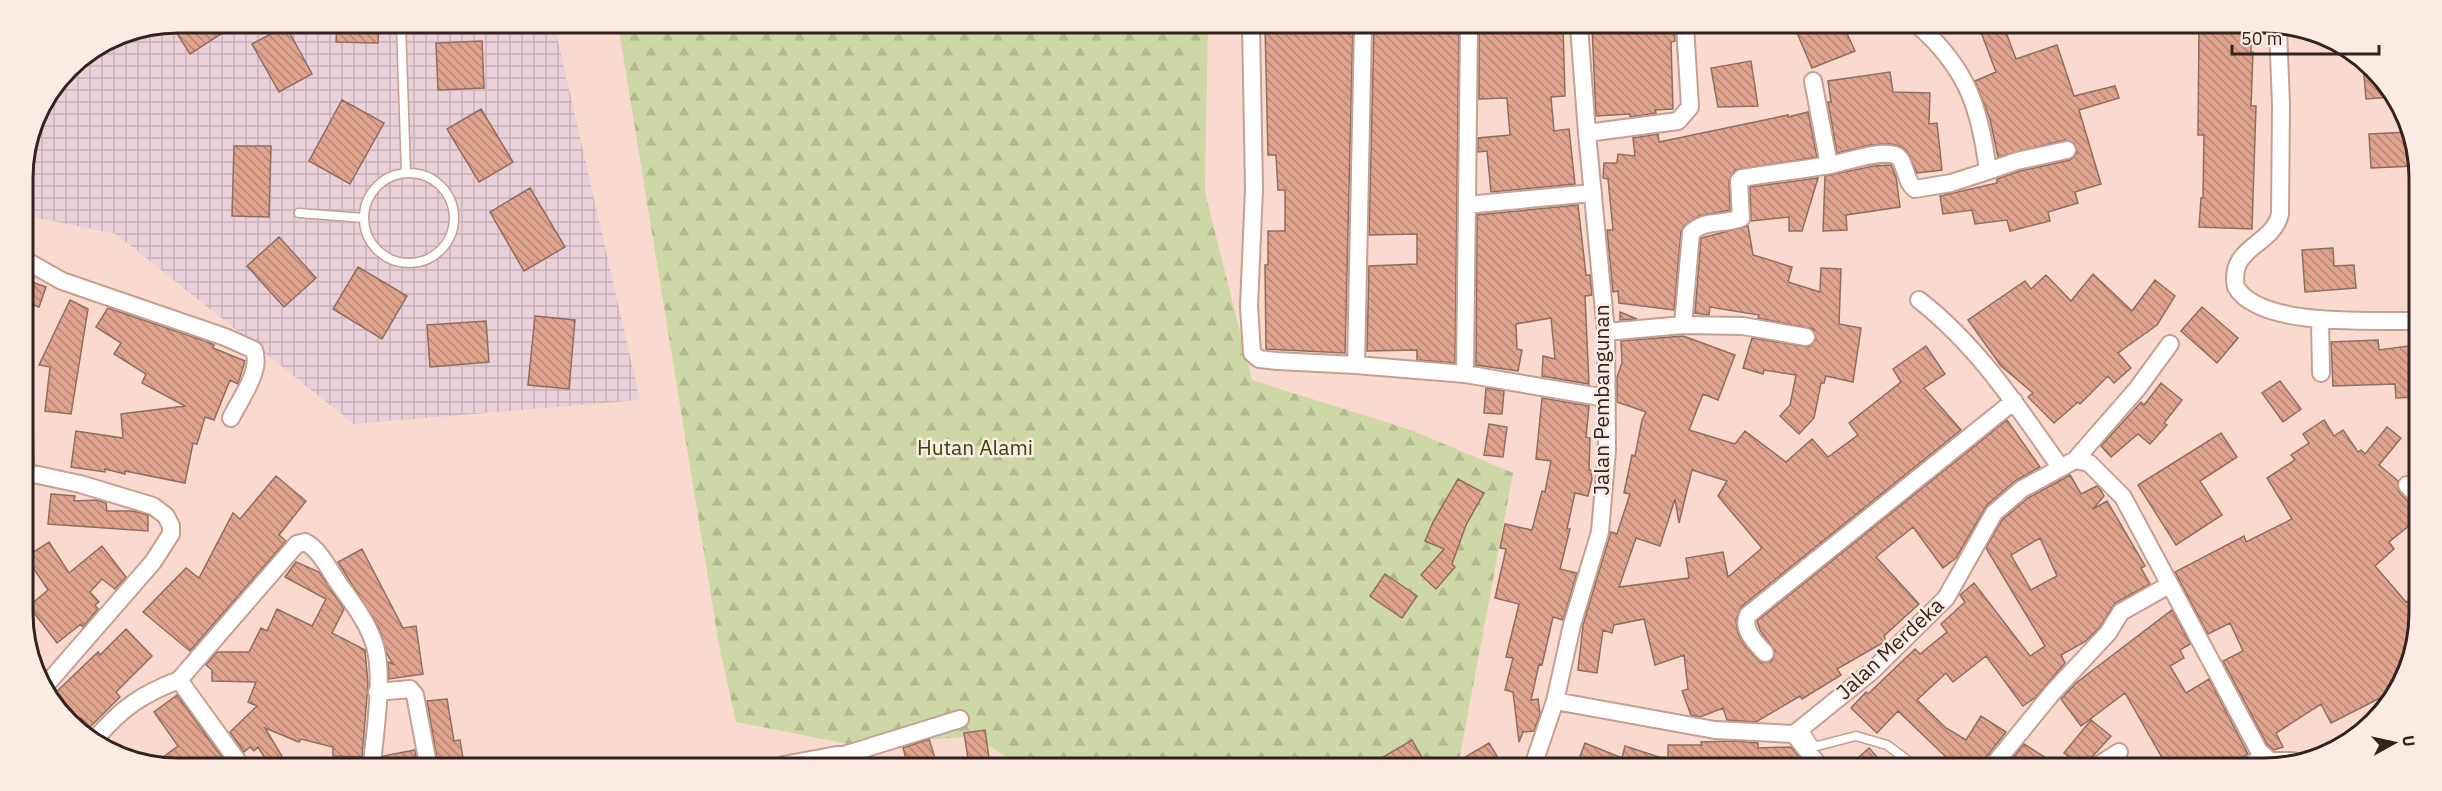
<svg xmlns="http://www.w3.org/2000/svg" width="2442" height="791" viewBox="0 0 2442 791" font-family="'IBM Plex Sans',sans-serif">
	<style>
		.industrial { fill: url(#industrial-grid) }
		.forest { fill: url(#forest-firs) }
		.building { fill: url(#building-back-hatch); stroke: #906d60; stroke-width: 1.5; fill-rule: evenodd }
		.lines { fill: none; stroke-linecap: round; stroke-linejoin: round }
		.service-casing { stroke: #c59f91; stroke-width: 11 }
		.minor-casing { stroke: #c59f91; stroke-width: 20 }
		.service { stroke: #fff; stroke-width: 8 }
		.minor { stroke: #fff; stroke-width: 16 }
		.labels { text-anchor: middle; stroke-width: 5; stroke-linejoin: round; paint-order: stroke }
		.street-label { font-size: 21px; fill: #32231e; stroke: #fcebe5 }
		.park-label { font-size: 21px; fill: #3b4400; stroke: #fcebe5 }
		.rim { fill: none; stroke: #32231e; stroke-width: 3 }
	</style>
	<defs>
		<pattern id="industrial-grid" width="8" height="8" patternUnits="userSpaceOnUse" patternTransform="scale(1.5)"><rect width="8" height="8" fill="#e9d0d9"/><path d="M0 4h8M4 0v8" fill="none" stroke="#c8b2ba"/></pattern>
		<pattern id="forest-firs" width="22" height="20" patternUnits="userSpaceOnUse" patternTransform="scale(1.5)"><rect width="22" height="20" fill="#ced8a6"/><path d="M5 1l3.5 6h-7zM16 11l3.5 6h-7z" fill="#b1b98e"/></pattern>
		<pattern id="building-back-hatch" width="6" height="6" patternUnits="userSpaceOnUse" patternTransform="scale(1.5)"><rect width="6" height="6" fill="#e0a48e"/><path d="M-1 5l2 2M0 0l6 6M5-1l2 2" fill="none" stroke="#b68573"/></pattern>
	</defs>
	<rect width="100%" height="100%" fill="#fadace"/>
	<path class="industrial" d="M178 23H554L640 400 354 424 116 234 23 215V168L34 118 68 68 119 34Z"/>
	<path class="forest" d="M618 24 1208 25 1205 192 1252 380 1411 430 1513 473 1458 766 1018 765 974 736 858 746 736 722 719 645Z"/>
	<path class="building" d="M178 22 211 23H238L190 54 171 24Z
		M337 23H379L378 43 336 42Z
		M1265 25H1353L1345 353 1266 349 1265 265H1268V231H1285V190H1278L1276 155H1268Z
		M286 26 312 74 279 92 252 44Z
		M1374 26H1459L1455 363 1417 360V350L1367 351 1369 266 1417 264V234L1369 235Z
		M1479 26H1563L1565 96 1551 97 1554 131 1569 129 1575 184 1491 192 1487 151 1478 152V138L1510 135 1507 98 1479 99Z
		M1592 26H1634V30L1674 26 1675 41 1671 42 1673 109 1655 110 1656 113 1630 117V114L1596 116Z
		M1811 27H1844L1855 51 1812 68 1797 33Z
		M1979 27H2004L2016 59 2057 45 2074 96 2115 86 2119 98 2079 110 2101 184 2075 192 2078 203 2048 212 2050 221 2010 231 2007 220 1975 224 1972 210 1943 214 1940 196 1997 183V179L2020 171 2070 160 2077 153 2074 143 2065 140 1998 157 1990 119 1975 81 1996 72Z
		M2199 28H2251V52H2253L2251 106H2256L2252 229 2199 227 2201 198H2203L2204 135H2198Z
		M482 41 484 88 438 90 436 43Z
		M1751 61 1758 106 1718 107 1711 68Z
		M2363 64 2381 75 2391 97 2366 99Z
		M1890 72 1893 92 1930 93 1929 124 1937 123 1942 170 1917 173 1907 151 1900 146 1890 144 1870 145 1837 153 1828 102H1831L1828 81Z
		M342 100 384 123 350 184 309 161Z
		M481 109 513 162 479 182 447 129Z
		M1808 112 1817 157 1735 170 1729 181 1730 210 1699 216 1684 226 1681 232 1674 310 1619 303 1618 291 1613 292 1607 230H1613L1608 179 1603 178 1604 163H1617L1618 154 1635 156 1633 138 1658 134 1659 142 1788 115V117Z
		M2409 132 2417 148 2416 166 2371 168 2369 134Z
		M234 146H271L269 217 232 216Z
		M1891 165 1896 177 1900 207 1846 215 1847 230 1823 231 1825 176 1874 166Z
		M1818 178 1802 231H1789V217L1751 221 1750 187Z
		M530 188 565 247 524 271 490 212Z
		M1578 205 1586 275H1590L1592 295 1585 296 1589 384 1542 376 1543 356 1555 359 1551 318 1516 324 1517 349 1522 350 1518 371 1476 365 1477 215Z
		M1748 226 1753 255 1792 267 1788 282 1820 292 1821 268 1841 269 1839 324 1861 328 1853 382 1826 376 1824 383H1821L1814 418 1799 434 1780 416 1790 405 1796 375 1764 370 1763 374 1743 368 1752 338 1809 347 1816 339 1813 329 1758 318 1759 315 1710 307 1709 315 1695 313 1701 238Z
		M279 237 316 278 284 307 247 266Z
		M2333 248 2334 266 2354 265 2356 288 2305 292 2302 250Z
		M358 267 407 296 382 339 333 309Z
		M2093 274 2132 311 2155 280 2175 296 2157 325 2118 353 2131 368 2114 383 2108 376 2080 404 2078 402 2054 423 2028 397 2033 393 2001 366 1968 320 2025 281 2031 289 2046 275 2071 301Z
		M23 279 46 287 39 307 24 302Z
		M70 300 88 309 71 414 45 411 50 367 39 365Z
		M2202 307 2238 338 2217 363 2181 331Z
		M108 308 208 342 214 345 213 348 245 361 238 384 230 380 214 420 205 417 197 444 193 443 185 483 125 471V474L105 469V472L71 467 76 431 123 438 121 414 185 406 142 383 146 374 114 354 121 343 96 327Z
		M1620 312 1637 319 1620 320Z
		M535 316 575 320 569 389 528 385Z
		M486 321 489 362 430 367 427 325Z
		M1683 336 1735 355 1718 400 1703 394 1689 430 1735 444 1745 431 1786 462 1812 439 1828 457 1858 435 1849 423 1901 382 1893 369 1926 346 1945 374 1924 388 1961 430 1741 607 1736 620 1738 634 1746 647 1761 663 1772 661 1775 651 1760 630 1757 621 2007 420 2040 467 2015 481 1987 505 1956 558 1943 568 1913 527 1876 557 1919 604 1884 636 1886 641 1837 669 1841 675 1802 699 1800 696 1756 722 1727 720 1723 708 1700 717 1691 715 1682 691 1688 689 1684 655 1655 665 1644 619 1614 625 1612 633 1603 630 1597 673 1578 670 1583 625 1610 535 1611 532 1617 534 1630 494 1624 493 1632 455 1635 456 1642 420 1646 412 1617 402V377L1622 363 1621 341ZM1692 470 1727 481 1718 496 1762 548 1728 577 1723 552 1686 558 1689 578 1619 587 1636 538 1660 546 1675 499 1679 523Z
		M2378 340 2379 350 2416 345 2415 397 2396 398 2395 384 2333 386 2331 342Z
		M2280 381 2301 409 2283 422 2262 393Z
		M2161 383 2182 400 2164 423 2167 425 2150 444 2138 434 2111 457 2101 446 2141 402 2144 405Z
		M1486 388 1504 391 1502 414 1484 413Z
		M1542 398 1589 406 1586 437 1590 438 1589 470H1591L1592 479 1588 496 1575 493 1567 529H1570L1560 569 1577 573 1563 620 1553 617 1542 665 1539 664 1531 700 1538 699 1540 714 1534 731 1523 732 1519 742 1513 692 1505 690 1513 658 1506 657 1519 604 1495 598 1506 549 1500 548 1505 524 1532 530 1542 491 1545 492 1551 461 1536 459Z
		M2324 420 2334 436 2343 430 2358 452 2361 450 2365 454 2387 427 2401 438 2379 465 2398 481 2399 492 2415 509V521L2389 542 2394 549 2375 566 2406 602 2408 601 2414 611V654L2393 700 2388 705 2382 697 2331 723 2321 704 2276 733 2283 747 2274 750 2267 744 2223 661 2243 651 2230 623 2208 634 2175 572 2244 536 2246 542 2292 519 2267 478 2295 460 2291 455 2309 443 2303 434Z
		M1489 424 1507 427 1503 457 1484 455Z
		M2221 433 2237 457 2200 481 2222 515 2176 545 2138 485Z
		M2070 475 2081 494 2097 486 2100 489 2104 496 2093 509 2107 501 2145 566 2141 568 2150 584 2115 603 2100 627 2086 641 2061 655 2065 663 2036 697 2023 706 1986 656 1953 682 1946 673 1917 700 1946 728 1966 740 1981 716 2006 732 1983 761 1981 767H1943L1948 759 1898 711 1877 733 1851 708 1866 692 1868 694 1915 649 1920 654 1947 632 1941 624 1965 602 1960 595 1974 583 2030 656 2045 646 1986 548 2002 520 2028 498ZM2040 538 2057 576 2031 590 2011 555Z
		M276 476 306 501 279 535 286 541 190 651 143 612 186 568 199 578 233 513 240 519Z
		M1458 479 1484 493 1466 525 1452 564 1455 567 1436 589 1421 575 1444 549 1425 541 1433 522Z
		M51 494 75 496 74 501 96 500 106 503 107 511H133L148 515V531L48 524Z
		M49 542 69 573 102 546 126 577 115 589 102 579 90 592 99 602 95 605 98 609 83 627 81 624 57 643 29 606 48 590 26 557Z
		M362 549 403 628 416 626 423 674 389 679 388 662 393 664 387 654 379 628 338 562Z
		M296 562 319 572 344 609 332 633 365 650 368 684 362 757 333 756V747L301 739 299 742 265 728 286 763H268L258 747 254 751 250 747 244 752 230 732 257 706 248 702 256 682 212 681V670L206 665 217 652H249L261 628 267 631 277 609 312 626 326 599 285 577Z
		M1385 574 1417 596 1402 618 1370 596Z
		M2172 610 2190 644 2180 650 2184 658 2170 666 2186 693 2209 679 2248 754 2235 762 2234 768H2168L2125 693 2081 726 2061 699 2076 683Z
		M126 629 152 656 116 692 120 697 90 727 81 718 77 722 53 695 98 652 100 655Z
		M177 695 226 763H155L178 746 154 712Z
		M447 699 454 741 460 740 464 764H438L427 701Z
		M2091 720 2111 736 2082 768 2064 753Z
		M985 730 990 765H969L964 733Z
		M929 739 937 765H908L903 748Z
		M1412 740 1427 766H1368Z
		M1734 741 1758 743V748L1791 747 1803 762V767H1576L1585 743 1622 758 1625 746 1668 760V745H1702L1701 742Z
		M1489 743 1503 766H1450Z
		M2024 744 2062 768H2005Z
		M1869 748 1886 767H1848Z
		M415 750 417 764H384L383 756Z"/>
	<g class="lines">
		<g class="service-casing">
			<path id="service" d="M401 23 406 173
				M364 218a45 45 0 1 1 90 0a45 45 0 1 1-90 0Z
				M299 213 364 218
				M1802 727 1813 744 1817 746 1856 736 1887 745 1907 760"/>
		</g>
		<g class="minor-casing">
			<path id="minor" d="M1251 25 1254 189 1249 306 1252 353 1259 359 1277 361 1356 365
				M1363 26 1356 365 1465 374 1469 26
				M2278 28 2281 105 2280 214C2273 246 2228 246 2236 287 2260 328 2372 320 2416 321
				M1813 81 1829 165
				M1587 133 1678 121 1690 107 1685 26
				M1988 171 2017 161 2067 150
				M1467 205 1593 193
				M23 259 62 281 225 337 254 350C262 371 240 399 231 418
				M1919 300C1977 345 2018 407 2060 467
				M2320 319 2321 373
				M1683 325 1691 233C1704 219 1724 225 1741 218L1739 181 1742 178C1771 173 1801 170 1830 165 1847 162 1879 150 1895 155 1906 159 1904 181 1915 189L1951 183 1988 171C1980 109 1968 70 1920 27
				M1606 332 1683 325 1743 326 1806 337
				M1465 374 1606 398
				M24 428 25 465 29 473 80 484 153 506 166 516 171 526V534L153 562 46 685
				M2075 460 2137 389 2170 344
				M2407 485 2415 493
				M1765 653C1756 643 1741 629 1748 615L2014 401
				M179 680 297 544 305 542C319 549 329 569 337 581 350 600 365 618 373 640 385 670 375 731 372 764
				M377 692 410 689 415 695 428 764
				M1555 701 1715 730 1794 734 1872 671 1946 598 1994 513 2022 489 2075 460 2089 463 2123 497 2259 751 2270 761H2293
				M1794 734 1820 767
				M96 738C122 708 142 694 179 680L239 763
				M844 755 960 719
				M783 765 837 755H844L845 765
				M1533 766 1555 701 1572 625 1600 532 1607 450 1606 332 1587 133 1579 26
				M1991 768 2053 692 2108 633 2121 612 2169 585
				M2094 768 2119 752
				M2244 768 2264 757"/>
		</g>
		<use href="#service" class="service"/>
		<use href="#minor" class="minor"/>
	</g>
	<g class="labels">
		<g class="street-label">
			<text transform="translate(1602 400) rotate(-90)" y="7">Jalan Pembangunan</text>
			<text transform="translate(1890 649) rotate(-43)" y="7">Jalan Merdeka</text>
		</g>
		<g class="park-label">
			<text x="975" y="455">Hutan Alami</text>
		</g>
	</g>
	<path d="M0 0H2442V791H0ZM178 33H2264A145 145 0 0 1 2409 178V613A145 145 0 0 1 2264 758H178A145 145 0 0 1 33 613V178A145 145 0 0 1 178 33Z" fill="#fcebe5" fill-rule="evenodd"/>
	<path class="rim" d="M178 33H2264A145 145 0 0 1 2409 178V613A145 145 0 0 1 2264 758H178A145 145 0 0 1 33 613V178A145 145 0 0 1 178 33Z"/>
	<g transform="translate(2394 743) rotate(82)" stroke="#fcebe5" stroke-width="4.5" paint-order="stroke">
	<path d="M0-4.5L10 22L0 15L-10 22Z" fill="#32231e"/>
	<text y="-9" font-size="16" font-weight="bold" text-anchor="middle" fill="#32231e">U</text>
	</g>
	<path d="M2232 45v9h147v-9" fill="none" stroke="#32231e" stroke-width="3"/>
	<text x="2241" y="45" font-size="18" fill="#32231e" stroke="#fcebe5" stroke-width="4.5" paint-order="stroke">50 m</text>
</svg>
